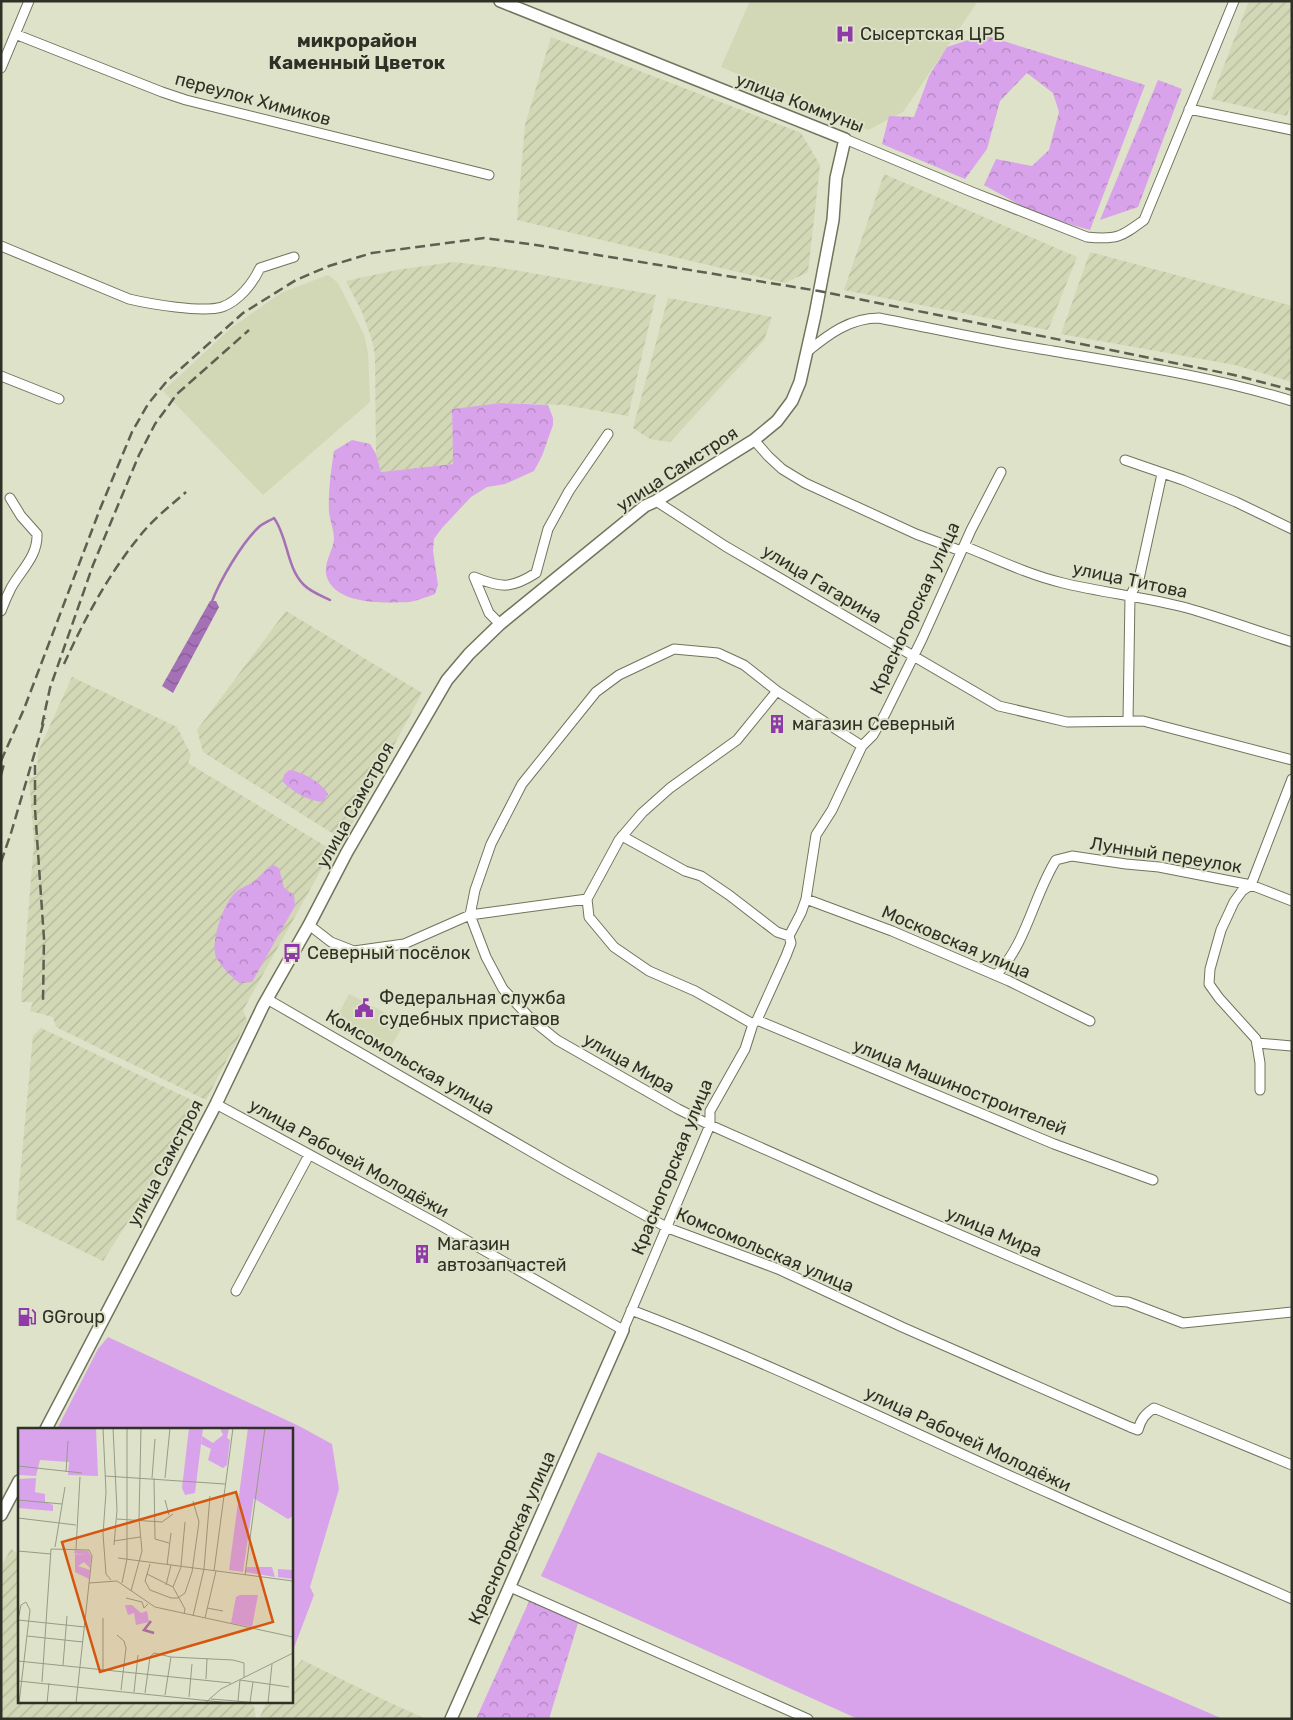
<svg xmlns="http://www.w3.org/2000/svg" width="1293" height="1720" viewBox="0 0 1293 1720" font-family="Rubik,sans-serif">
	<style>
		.built { fill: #d2d7b6 }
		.industrial { fill: url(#industrial-furrows) }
		.forest { fill: url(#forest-crowns) }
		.garden { fill: #d8a3ea }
		.water { fill: url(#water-waves) }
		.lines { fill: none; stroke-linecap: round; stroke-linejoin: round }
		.stream { stroke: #a470b6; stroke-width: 2.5 }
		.street-casing { stroke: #70745d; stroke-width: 11 }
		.secondary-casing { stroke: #70745d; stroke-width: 14 }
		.street { stroke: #fff; stroke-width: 9 }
		.secondary { stroke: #fff; stroke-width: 11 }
		.rail { stroke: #5d5f50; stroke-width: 2.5; stroke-dasharray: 10 5; stroke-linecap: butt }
		.labels { text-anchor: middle; stroke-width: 4; stroke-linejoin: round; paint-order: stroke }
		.poi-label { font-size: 18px; fill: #2f3026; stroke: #dde2c8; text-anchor: start }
		.street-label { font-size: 18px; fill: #2f3026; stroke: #dde2c8 }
		.neighbourhood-label { font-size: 19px; font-weight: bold; fill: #2f3026; stroke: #dde2c8 }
		.inset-river { fill: none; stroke: #a470b6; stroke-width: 2.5 }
		.inset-road { fill: none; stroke: #979b87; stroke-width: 1 }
		.view { fill: #d6550f; fill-opacity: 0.15; stroke: #d6550f; stroke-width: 2.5 }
		.inset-edge { fill: none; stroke: #2f3026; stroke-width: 2.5 }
	</style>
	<defs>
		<pattern id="industrial-furrows" width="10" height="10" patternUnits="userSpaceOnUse" patternTransform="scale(1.25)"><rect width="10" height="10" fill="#d2d7b6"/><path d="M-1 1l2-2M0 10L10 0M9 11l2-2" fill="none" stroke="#b5b99c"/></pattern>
		<pattern id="forest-crowns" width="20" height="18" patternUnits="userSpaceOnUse" patternTransform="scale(1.25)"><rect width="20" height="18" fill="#d8a3ea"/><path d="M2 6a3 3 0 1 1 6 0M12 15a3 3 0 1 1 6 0" fill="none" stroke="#b085bd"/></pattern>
		<pattern id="water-waves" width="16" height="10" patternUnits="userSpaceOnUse" patternTransform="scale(1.25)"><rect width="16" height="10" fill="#a470b6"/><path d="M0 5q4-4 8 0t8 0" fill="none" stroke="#865c94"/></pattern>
	</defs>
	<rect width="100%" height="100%" fill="#dde2c8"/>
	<path class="built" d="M750 1H978L903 112 868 130 721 67Z
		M328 275 338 283 364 335 368 353 370 402 263 495 163 391 231 328 281 293Z
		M349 994 405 1023 386 1054 332 1026Z"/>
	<path class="industrial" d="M1249 1H1292V100L1287 116 1211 99Z
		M551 37 801 133 820 165 808 272 785 283 517 220 525 125Z
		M884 174 1077 257 1048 330 844 290Z
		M1090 252 1292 306V382L1235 365 1061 334Z
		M453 262 496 267 656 295 628 416 565 405 501 403 452 409 453 464 381 472 376 454 375 355 372 340 362 312 346 281 397 270Z
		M668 298 772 317 764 340 670 442 650 439 633 428Z
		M286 611 422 693 343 840 203 752 197 730Z
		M72 677 177 727 191 755 188 763 332 850 243 1010 247 1021 206 1100 56 1027 53 1017 30 1011 33 1002H21L34 843 29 778 37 776 38 752Z
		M41 1028 202 1105 103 1261 16 1219 33 1036Z
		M11 1549 19 1554V1701H247L254 1706 256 1719H1V1567Z
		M302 1660 382 1699 426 1719H259L267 1701H291V1673Z"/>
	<path class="forest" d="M984 35 1145 85 1090 230 1038 215 984 185 996 159 1032 166 1049 150 1059 112 1053 93 1027 73 1000 101 987 149 965 179 882 144 889 116 914 117 929 76 947 47Z
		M1158 80 1182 89 1138 207 1100 220Z
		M501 403 548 405 553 418V425L542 456 534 471 505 484 487 487 471 497 442 528 434 539 433 551 438 585 435 594C426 597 417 601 409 602 385 603 340 605 328 580 321 566 333 552 334 539 334 530 330 521 329 512 328 491 331 471 334 451L352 440 370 444 376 454 381 472 453 464 452 409Z
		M289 770C302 771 322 783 328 794L323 802C306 800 295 793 283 782L284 775Z
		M273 865 279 868 284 888 294 895 295 906 252 982 239 983C230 975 222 968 216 957 210 943 224 901 236 892 240 888 247 886 253 882 260 877 265 869 273 865Z
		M531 1597 578 1623 549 1719H476Z"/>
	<path class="garden" d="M108 1337 299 1426 332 1444 339 1489 310 1587 314 1595 292 1653 291 1429H57L98 1349Z
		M598 1452 829 1548 1223 1719H858L541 1576Z"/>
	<path class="water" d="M210 601H216L219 607 173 693 162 686Z"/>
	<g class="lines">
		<path class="stream" d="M211 604C219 582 242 542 260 526 264 523 269 521 274 518 288 537 286 567 304 585 311 592 322 596 330 600"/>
		<g class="street-casing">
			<path id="street" d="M15 34 162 92 186 100 489 175
				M1 68 29 1
				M1189 109 1292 130
				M845 139 972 192 1087 237C1117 240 1121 237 1144 220L1234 1
				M1 246 129 299C150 304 202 313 222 307 239 301 253 283 260 268L294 257
				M808 351C829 334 850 318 879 318 931 328 983 340 1035 348 1121 363 1208 375 1292 401
				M1 376 59 399
				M754 440 768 456 782 469 805 483 916 534 961 551
				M1125 460 1183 480 1236 502 1292 529
				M656 501 725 546 999 706 1067 722 1143 721 1292 760
				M964 546C996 559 1029 575 1063 583 1104 593 1146 597 1187 608 1222 618 1257 631 1292 642
				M474 577C501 588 511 589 536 573L548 529 569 491 608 434
				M474 577 489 613 500 624
				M1 611C4 603 7 596 11 588 21 570 38 556 37 534L21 516 10 498
				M1128 721 1130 596 1139 579 1162 474
				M862 746 777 691 744 665 718 653 674 649 619 675 596 692 522 784 491 844 475 890 470 915 486 957 503 989 531 1019 557 1040 678 1109 710 1125 879 1200 1114 1301 1128 1302 1183 1323 1292 1312
				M622 836 685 871 701 876 729 895 777 932 789 936
				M806 899 892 931 1009 981 1090 1021
				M309 925 331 942 354 951 404 944 470 915 587 899
				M996 975C1027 943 1033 897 1056 860L1072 856 1126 864 1159 867 1251 885 1292 901
				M267 999 563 1170 668 1228 778 1269 902 1327 1130 1427 1138 1430C1141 1419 1145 1414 1154 1408L1292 1465
				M757 1020 1054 1144 1153 1180
				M753 1024 695 991 649 971 614 947 589 917 587 899 619 840 642 813 670 788 737 740 777 691
				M1257 1043 1292 1046
				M1260 1090V1063L1256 1039 1219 998 1209 984 1210 969 1221 930 1234 902 1242 891 1251 885 1292 779
				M216 1104 438 1224 623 1330 710 1125V1111L745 1049 753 1024 757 1020 786 956 791 943 789 936 801 913 806 899 816 835 832 810 862 746 873 735 885 714 922 639 971 530 1001 472
				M236 1291 309 1155
				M631 1310C774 1364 912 1433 1053 1495 1132 1531 1212 1563 1292 1599
				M510 1587 808 1719"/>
		</g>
		<g class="secondary-casing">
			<path id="secondary" d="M46 1429 216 1104 263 1006 309 925 347 852 447 680 469 654 500 624 645 506 656 501 754 440 777 421 792 401 800 382 815 315 833 220 836 178 845 139 500 1
				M1 1515 19 1481
				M451 1719 623 1330"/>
		</g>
		<use href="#street" class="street"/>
		<use href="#secondary" class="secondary"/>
		<path class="rail" d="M64 664C84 620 108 575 139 537 152 520 170 506 186 492
			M42 725 50 688 93 565 139 455 155 424 177 394 249 330
			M1 761 24 709 100 509 132 432 148 404 167 381 243 313 296 280 329 266 372 253 484 238 536 245 819 291 1234 375 1292 390
			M35 765V809L44 939 43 1000
			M1 775 4 764
			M1 862 11 833 45 718"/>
	</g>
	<defs>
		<g id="hospital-bare" transform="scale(1.5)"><path d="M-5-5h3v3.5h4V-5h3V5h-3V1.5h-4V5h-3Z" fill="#8e3aa8" stroke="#dde2c8" stroke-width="2.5" paint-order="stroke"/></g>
		<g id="building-bare" transform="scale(1.5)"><path d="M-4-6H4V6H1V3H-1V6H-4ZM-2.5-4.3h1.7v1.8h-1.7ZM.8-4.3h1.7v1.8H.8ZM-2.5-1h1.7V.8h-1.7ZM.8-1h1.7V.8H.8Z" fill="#8e3aa8" stroke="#dde2c8" stroke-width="2.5" paint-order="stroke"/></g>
		<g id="bus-bare" transform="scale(1.5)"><path d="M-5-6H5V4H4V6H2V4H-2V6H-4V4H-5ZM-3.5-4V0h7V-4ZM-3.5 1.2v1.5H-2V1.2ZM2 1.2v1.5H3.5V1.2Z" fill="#8e3aa8" stroke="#dde2c8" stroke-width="2.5" paint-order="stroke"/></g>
		<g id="civic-bare" transform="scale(1.5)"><path d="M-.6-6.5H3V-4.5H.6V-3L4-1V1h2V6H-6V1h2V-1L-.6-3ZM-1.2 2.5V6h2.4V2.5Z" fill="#8e3aa8" stroke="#dde2c8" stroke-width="2.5" paint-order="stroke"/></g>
		<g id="fuel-bare" transform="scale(1.5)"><path d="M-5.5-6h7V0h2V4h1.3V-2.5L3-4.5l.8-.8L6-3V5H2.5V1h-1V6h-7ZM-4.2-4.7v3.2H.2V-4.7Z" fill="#8e3aa8" stroke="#dde2c8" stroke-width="2.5" paint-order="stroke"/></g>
	</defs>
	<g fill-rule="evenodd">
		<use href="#hospital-bare" x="845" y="34"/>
		<use href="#building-bare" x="777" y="724"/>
		<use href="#bus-bare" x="292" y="953"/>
		<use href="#civic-bare" x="364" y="1008"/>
		<use href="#building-bare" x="422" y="1254"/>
		<use href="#fuel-bare" x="27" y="1317"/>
	</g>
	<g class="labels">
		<g class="poi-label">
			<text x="860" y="40">Сысертская ЦРБ</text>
			<text x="792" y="730">магазин Северный</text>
			<text x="307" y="959">Северный посёлок</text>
			<text x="379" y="1004">Федеральная служба<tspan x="379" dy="21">судебных приставов</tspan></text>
			<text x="437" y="1250">Магазин<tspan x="437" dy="21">автозапчастей</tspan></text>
			<text x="42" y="1323">GGroup</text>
		</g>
		<g class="street-label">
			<text transform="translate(253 99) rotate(15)" y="6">переулок Химиков</text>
			<text transform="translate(800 103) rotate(21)" y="6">улица Коммуны</text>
			<text transform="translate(677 469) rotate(-33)" y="6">улица Самстроя</text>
			<text transform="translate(1130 580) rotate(12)" y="6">улица Титова</text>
			<text transform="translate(822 584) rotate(31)" y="6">улица Гагарина</text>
			<text transform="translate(915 608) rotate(-65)" y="6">Красногорская улица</text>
			<text transform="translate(355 805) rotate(-61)" y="6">улица Самстроя</text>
			<text transform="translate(1166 855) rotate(9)" y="6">Лунный переулок</text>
			<text transform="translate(956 942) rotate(23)" y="6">Московская улица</text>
			<text transform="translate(410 1062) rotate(30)" y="6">Комсомольская улица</text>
			<text transform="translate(629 1063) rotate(30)" y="6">улица Мира</text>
			<text transform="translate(960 1087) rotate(22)" y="6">улица Машиностроителей</text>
			<text transform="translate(349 1158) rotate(29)" y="6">улица Рабочей Молодёжи</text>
			<text transform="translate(165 1163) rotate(-62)" y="6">улица Самстроя</text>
			<text transform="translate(672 1167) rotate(-68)" y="6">Красногорская улица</text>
			<text transform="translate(994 1232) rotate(23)" y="6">улица Мира</text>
			<text transform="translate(765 1250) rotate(23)" y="6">Комсомольская улица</text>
			<text transform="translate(968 1439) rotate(25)" y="6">улица Рабочей Молодёжи</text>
			<text transform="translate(512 1538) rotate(-66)" y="6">Красногорская улица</text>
		</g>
		<g class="neighbourhood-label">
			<text x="357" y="47">микрорайон<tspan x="357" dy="22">Каменный Цветок</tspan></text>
		</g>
	</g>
	<g transform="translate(18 1428)">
		<rect width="275" height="275" fill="#dde2c8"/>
		<path d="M0 0H78L80 48 50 47 51 34 22 32 18 48 0 47ZM202 0H211L209 10 212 12 209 37 205 40 190 32 193 21 183 16 184 8 195 15 205 7ZM245 0H275V88L270 91 235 70ZM18 50 17 64 27 66V74L35 77V83L0 80V51ZM57 122 70 123 73 128 72 140 66 134 60 138 72 142 71 151 57 144V126L67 127 56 125ZM229 139H254L257 149 227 144ZM260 141 275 142V151L260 149ZM107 177H114L123 185 129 183 131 194 118 197 116 185 110 187Z" fill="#d8a3ea"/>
		<path d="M171 0H185L177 65 167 67 164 60ZM230 0H246L225 144 211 142ZM222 167H240L234 199 213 195 218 169Z" fill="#d8a3ea"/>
		<path class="inset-river" d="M133 193 126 202 136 205"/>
		<path class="inset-road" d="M85 0 88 64 85 106 88 146 93 152M95 0 99 82 96 117M109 1V131M0 38 64 45M48 44 50 13M87 48 207 56M134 50 137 11M136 50 137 111 151 115M147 50 152 0M0 72 44 76M147 72 151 87M0 90 58 97M99 91 144 94 155 86M96 113 122 109M37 119 47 59M58 121 62 49M0 123 33 126M100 130 275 153M132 136 127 153 132 162 153 170H160L167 165 174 144 181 94 175 73M149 137 153 105M163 138 167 94M196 143 215 0M129 146 155 159 163 139M227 147 247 0M71 155 99 153 137 179 275 209M104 155 109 131M148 157 153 137M155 159 167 181 166 186M113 163 124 123 121 91 123 0M108 170 124 174 126 180 130 176M189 180 205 183M175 188 186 141 192 68M187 190 198 143M0 192 3 177 8 174 12 182 1 275M0 192 67 199M99 207 106 213 108 220 103 262M9 208 65 214M132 229 136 225 153 229 215 232 226 235V249M0 233 213 255M45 237 49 188M85 242V190M188 251 189 231M222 252 271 259M0 253 212 275M24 254 33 121 71 122 74 128 58 275M116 264 120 227M127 265 132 229M147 267 153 229M171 269 174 236M193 271 242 275M220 273 222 252M232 274 235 254M29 275 31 255M187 275 203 261 275 225M250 275 254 236"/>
		<path class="view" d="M218 64 255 194 82 244 44 114Z"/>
		<rect width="275" height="275" class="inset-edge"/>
	</g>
	<rect width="1293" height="1720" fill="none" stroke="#2f3026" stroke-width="5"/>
</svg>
